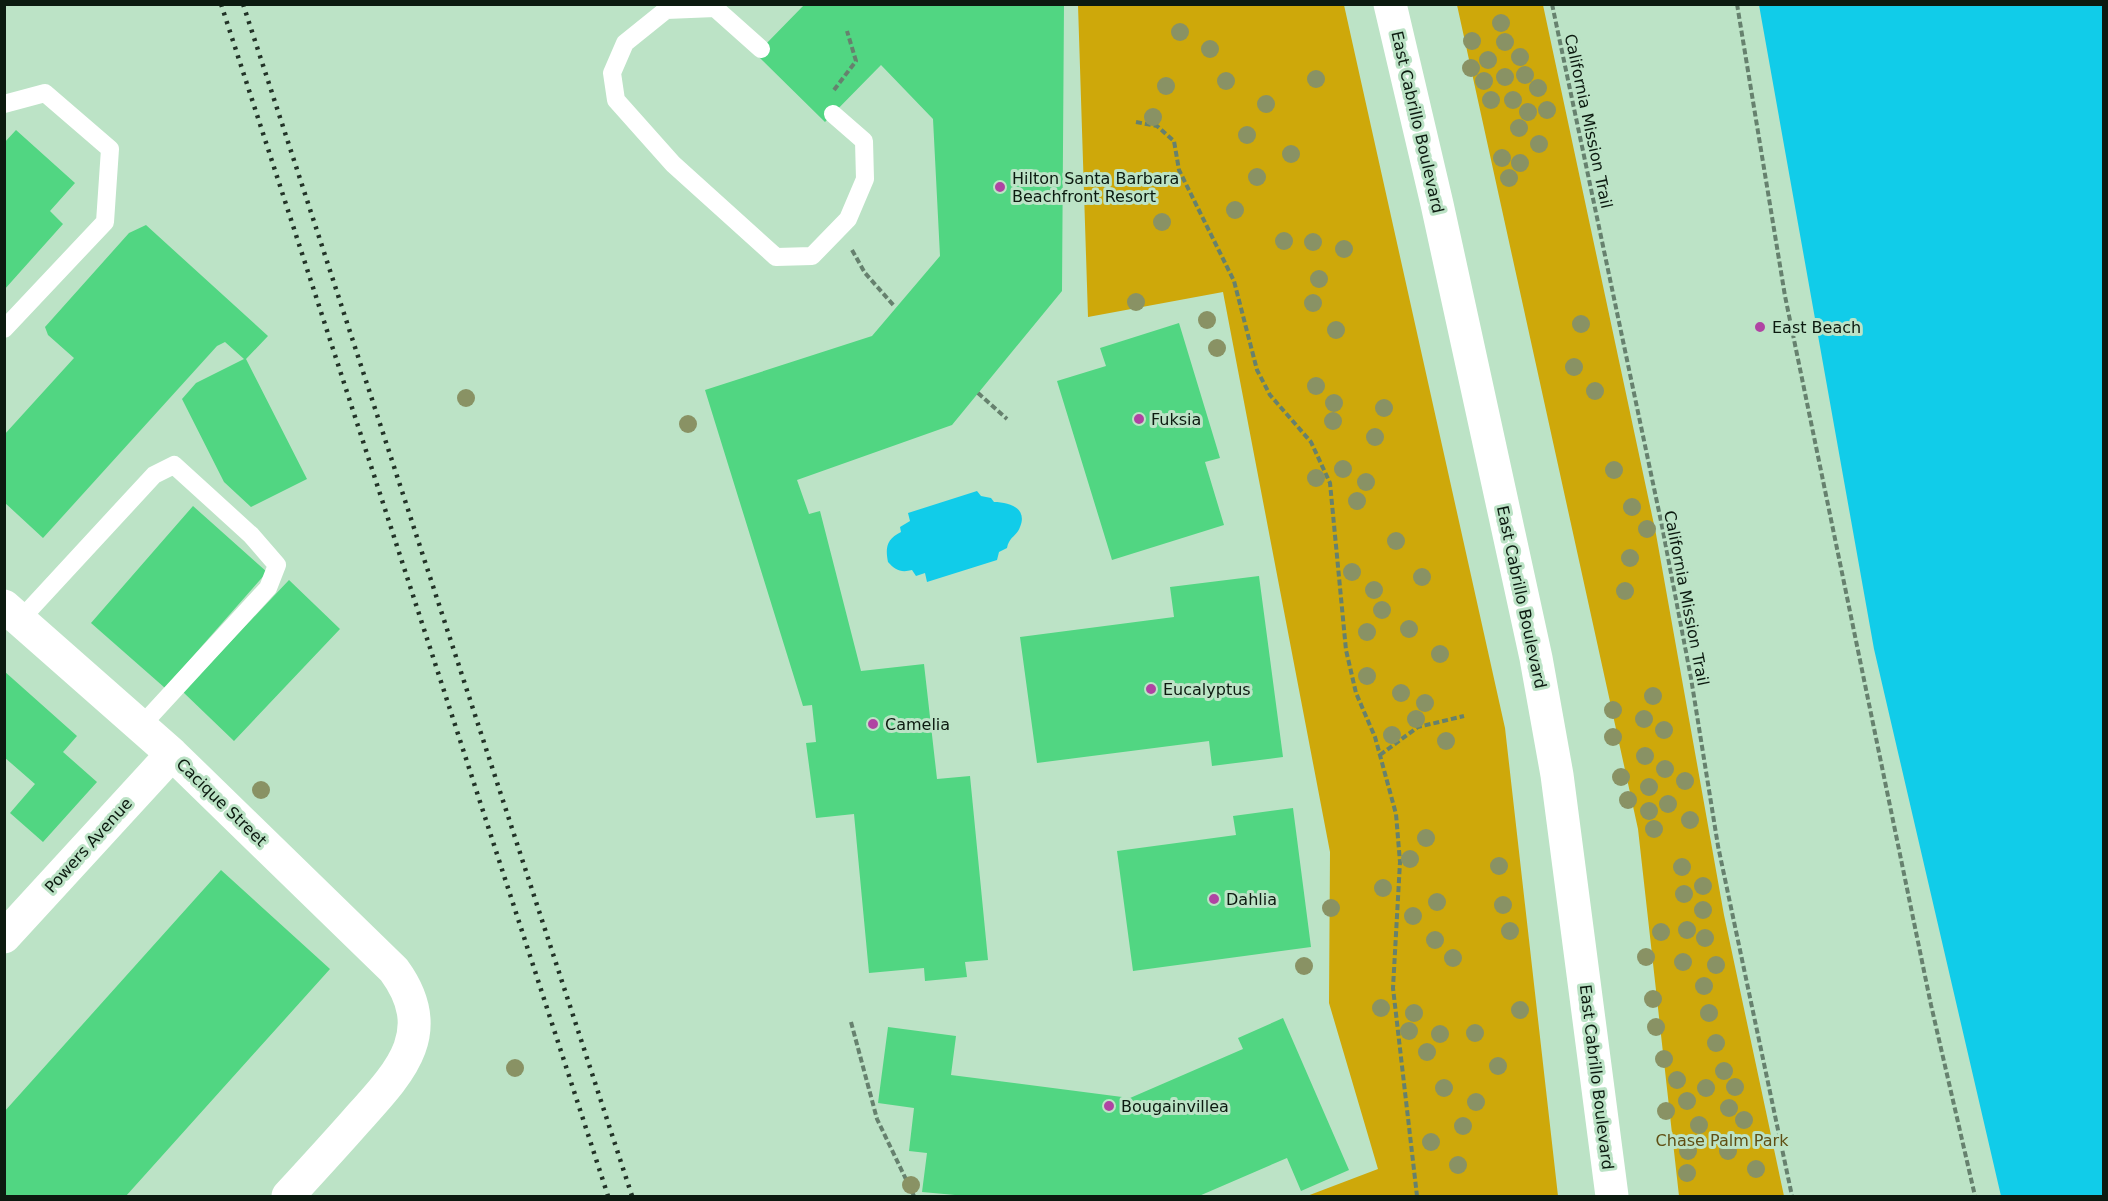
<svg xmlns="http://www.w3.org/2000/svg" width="2108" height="1201" viewBox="0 0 2108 1201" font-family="'DejaVu Sans',sans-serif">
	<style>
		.green { fill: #cea80a }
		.water { fill: #11cce9 }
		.building { fill: #51d682 }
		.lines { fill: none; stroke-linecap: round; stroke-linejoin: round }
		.path { stroke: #66816e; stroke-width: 4; stroke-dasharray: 6 3; stroke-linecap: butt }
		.lane { stroke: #fff; stroke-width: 18 }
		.street { stroke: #fff; stroke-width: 33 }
		.primary { stroke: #fff; stroke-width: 33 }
		.rail { stroke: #223327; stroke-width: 4.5; stroke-dasharray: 3 6; stroke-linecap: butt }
		.tree { fill: #899264 }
		.poi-dot { fill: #b044a3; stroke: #bce3c6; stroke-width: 2 }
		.labels { text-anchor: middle; stroke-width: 6; stroke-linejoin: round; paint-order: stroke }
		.street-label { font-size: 16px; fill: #0c1a10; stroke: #bce3c6 }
		.poi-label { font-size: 16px; fill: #0c1a10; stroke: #bce3c6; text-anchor: start }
		.park-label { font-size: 16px; fill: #604f14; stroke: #bce3c6 }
	</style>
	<rect width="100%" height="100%" fill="#bce3c6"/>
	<path class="green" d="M1078 5H1344L1505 728 1558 1196H1307L1378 1169 1329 1003 1330 852 1223 292 1088 317Z
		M1457 5H1543L1656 534 1724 915 1784 1196H1679L1638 829Z"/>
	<path class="water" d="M1759 5H2103V1196H2001L1874 649Z
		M977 491 981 496 991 498 994 502C1009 502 1028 508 1020 527 1017 536 1009 537 1007 548L999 552 997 560 927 582 925 573 916 576 912 570C901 573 895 570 888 562 885 547 887 539 901 532L900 527 910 521 908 513Z"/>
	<path class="building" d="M805 4H1064L1062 291 952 425 797 480 809 514 820 511 861 671 924 664 937 779 970 776 988 960 965 962 967 977 925 981 924 968 869 973 854 814 816 818 806 743 816 742 812 705 803 706 705 390 872 336 940 256 933 119 881 65 825 122 756 54Z
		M16 130 75 183 50 211 63 224 4 290V143Z
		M146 225 268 336 246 359 307 479 251 507 224 482 182 399 196 383 244 359 225 342 217 346 43 538 4 502V435L74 358 48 335 45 327 129 233Z
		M1179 323 1220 458 1205 462 1224 525 1112 560 1057 381 1106 366 1100 348Z
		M193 506 267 572 165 688 91 623Z
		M1259 576 1283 757 1212 766 1209 741 1037 763 1020 637 1174 617 1170 587Z
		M289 580 340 629 234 741 183 692Z
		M4 671 77 736 63 752 97 782 43 842 10 813 35 784 4 757Z
		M1293 808 1311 947 1133 971 1117 851 1236 835 1233 816Z
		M221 870 330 969 126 1196H4V1112Z
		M1283 1018 1349 1170 1301 1191 1287 1158 1199 1196H966L922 1192 927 1153 909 1151 914 1108 878 1103 888 1027 956 1036 951 1075 1130 1098 1243 1049 1238 1038Z"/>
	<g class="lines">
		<path class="path" d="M1552 4 1662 526 1691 678 1718 846 1792 1196
			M1737 4 1785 296 1931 1005 1975 1196
			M834 90 856 61 847 31
			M1136 122 1157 126 1174 141 1179 170 1234 281 1257 370 1270 395 1311 442 1330 483 1346 650 1356 693 1375 737 1396 814 1400 862 1393 988 1417 1196
			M852 250 865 273 895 307
			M978 393 1007 419
			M1380 755 1418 727 1464 716
			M851 1022 877 1119 914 1196"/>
		<path class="lane" d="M761 49 715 8 666 10 625 43 612 73 616 100 673 164 776 257 812 256 848 219 865 179 864 141 833 114
			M4 104 45 93 110 149 105 222 4 329
			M20 620 154 475 174 465 251 535 277 565 268 588 141 726"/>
		<path class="street" d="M4 606 172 754 394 970C440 1033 399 1073 356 1121 334 1146 311 1171 288 1196
			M4 937 172 754"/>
		<path class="primary" d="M1390 4 1437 204 1536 658 1557 775 1612 1196"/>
		<path class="rail" d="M221 4 608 1196
			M243 4 632 1196"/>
	</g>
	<g class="tree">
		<circle cx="1501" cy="23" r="9"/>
		<circle cx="1180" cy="32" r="9"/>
		<circle cx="1472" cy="41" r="9"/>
		<circle cx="1505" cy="42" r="9"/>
		<circle cx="1210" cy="49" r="9"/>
		<circle cx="1520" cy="57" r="9"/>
		<circle cx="1488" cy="60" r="9"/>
		<circle cx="1471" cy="68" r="9"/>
		<circle cx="1525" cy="75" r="9"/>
		<circle cx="1505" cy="77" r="9"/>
		<circle cx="1316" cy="79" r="9"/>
		<circle cx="1226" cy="81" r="9"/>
		<circle cx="1484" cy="81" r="9"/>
		<circle cx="1166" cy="86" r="9"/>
		<circle cx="1538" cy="88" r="9"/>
		<circle cx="1491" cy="100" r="9"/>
		<circle cx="1513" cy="100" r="9"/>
		<circle cx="1266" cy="104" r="9"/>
		<circle cx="1547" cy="110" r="9"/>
		<circle cx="1528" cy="112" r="9"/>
		<circle cx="1153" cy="117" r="9"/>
		<circle cx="1519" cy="128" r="9"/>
		<circle cx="1247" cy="135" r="9"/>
		<circle cx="1539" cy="144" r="9"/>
		<circle cx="1291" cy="154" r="9"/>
		<circle cx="1502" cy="158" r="9"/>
		<circle cx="1520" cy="163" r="9"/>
		<circle cx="1257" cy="177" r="9"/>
		<circle cx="1509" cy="178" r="9"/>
		<circle cx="1235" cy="210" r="9"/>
		<circle cx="1162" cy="222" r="9"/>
		<circle cx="1284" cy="241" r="9"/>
		<circle cx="1313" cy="242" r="9"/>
		<circle cx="1344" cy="249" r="9"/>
		<circle cx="1319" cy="279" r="9"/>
		<circle cx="1136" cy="302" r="9"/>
		<circle cx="1313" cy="303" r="9"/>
		<circle cx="1207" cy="320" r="9"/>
		<circle cx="1581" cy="324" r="9"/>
		<circle cx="1336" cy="330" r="9"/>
		<circle cx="1217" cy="348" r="9"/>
		<circle cx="1574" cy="367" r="9"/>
		<circle cx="1316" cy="386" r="9"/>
		<circle cx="1595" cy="391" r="9"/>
		<circle cx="466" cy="398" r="9"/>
		<circle cx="1334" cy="403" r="9"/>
		<circle cx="1384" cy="408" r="9"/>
		<circle cx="1333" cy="421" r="9"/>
		<circle cx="688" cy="424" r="9"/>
		<circle cx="1375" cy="437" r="9"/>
		<circle cx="1343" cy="469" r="9"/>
		<circle cx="1614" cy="470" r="9"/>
		<circle cx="1316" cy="478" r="9"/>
		<circle cx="1366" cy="482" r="9"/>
		<circle cx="1357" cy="501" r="9"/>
		<circle cx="1632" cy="507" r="9"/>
		<circle cx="1647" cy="529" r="9"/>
		<circle cx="1396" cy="541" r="9"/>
		<circle cx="1630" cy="558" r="9"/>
		<circle cx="1352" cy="572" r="9"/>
		<circle cx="1422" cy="577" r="9"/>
		<circle cx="1374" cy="590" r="9"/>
		<circle cx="1625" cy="591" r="9"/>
		<circle cx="1382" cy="610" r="9"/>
		<circle cx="1409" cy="629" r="9"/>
		<circle cx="1367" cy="632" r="9"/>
		<circle cx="1440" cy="654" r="9"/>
		<circle cx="1367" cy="676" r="9"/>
		<circle cx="1401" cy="693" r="9"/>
		<circle cx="1653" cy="696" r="9"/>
		<circle cx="1425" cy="703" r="9"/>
		<circle cx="1613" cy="710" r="9"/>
		<circle cx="1416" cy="719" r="9"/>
		<circle cx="1644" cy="719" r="9"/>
		<circle cx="1664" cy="730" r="9"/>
		<circle cx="1392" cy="735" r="9"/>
		<circle cx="1613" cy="737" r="9"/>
		<circle cx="1446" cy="741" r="9"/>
		<circle cx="1645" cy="756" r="9"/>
		<circle cx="1665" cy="769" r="9"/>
		<circle cx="1621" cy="777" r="9"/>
		<circle cx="1685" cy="781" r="9"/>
		<circle cx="1649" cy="787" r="9"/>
		<circle cx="261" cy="790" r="9"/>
		<circle cx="1628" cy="800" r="9"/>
		<circle cx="1668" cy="804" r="9"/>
		<circle cx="1649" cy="811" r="9"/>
		<circle cx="1690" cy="820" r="9"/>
		<circle cx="1654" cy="829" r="9"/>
		<circle cx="1426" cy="838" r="9"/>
		<circle cx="1410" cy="859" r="9"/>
		<circle cx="1499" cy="866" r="9"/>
		<circle cx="1682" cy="867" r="9"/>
		<circle cx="1703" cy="886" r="9"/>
		<circle cx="1383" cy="888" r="9"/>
		<circle cx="1684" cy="894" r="9"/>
		<circle cx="1437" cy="902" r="9"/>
		<circle cx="1503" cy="905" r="9"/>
		<circle cx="1331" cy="908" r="9"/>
		<circle cx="1703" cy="910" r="9"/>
		<circle cx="1413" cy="916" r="9"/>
		<circle cx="1687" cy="930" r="9"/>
		<circle cx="1510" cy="931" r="9"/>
		<circle cx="1661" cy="932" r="9"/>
		<circle cx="1705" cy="938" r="9"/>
		<circle cx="1435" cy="940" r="9"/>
		<circle cx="1646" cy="957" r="9"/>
		<circle cx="1453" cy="958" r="9"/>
		<circle cx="1683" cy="962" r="9"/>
		<circle cx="1716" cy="965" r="9"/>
		<circle cx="1304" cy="966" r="9"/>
		<circle cx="1704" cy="986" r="9"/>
		<circle cx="1653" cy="999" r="9"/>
		<circle cx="1381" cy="1008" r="9"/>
		<circle cx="1520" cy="1010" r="9"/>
		<circle cx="1414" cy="1013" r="9"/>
		<circle cx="1709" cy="1013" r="9"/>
		<circle cx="1656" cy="1027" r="9"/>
		<circle cx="1409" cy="1031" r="9"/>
		<circle cx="1475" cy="1033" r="9"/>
		<circle cx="1440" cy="1034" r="9"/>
		<circle cx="1716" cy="1043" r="9"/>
		<circle cx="1427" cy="1052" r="9"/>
		<circle cx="1664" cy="1059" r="9"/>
		<circle cx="1498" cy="1066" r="9"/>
		<circle cx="515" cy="1068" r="9"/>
		<circle cx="1724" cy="1071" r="9"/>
		<circle cx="1677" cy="1080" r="9"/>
		<circle cx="1735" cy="1087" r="9"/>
		<circle cx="1444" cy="1088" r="9"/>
		<circle cx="1706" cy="1088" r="9"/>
		<circle cx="1687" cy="1101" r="9"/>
		<circle cx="1476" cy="1102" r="9"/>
		<circle cx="1729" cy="1108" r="9"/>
		<circle cx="1666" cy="1111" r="9"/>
		<circle cx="1744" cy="1120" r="9"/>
		<circle cx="1699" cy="1125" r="9"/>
		<circle cx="1463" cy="1126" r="9"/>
		<circle cx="1431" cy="1142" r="9"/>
		<circle cx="1688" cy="1151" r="9"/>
		<circle cx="1728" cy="1151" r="9"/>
		<circle cx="1458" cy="1165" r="9"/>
		<circle cx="1756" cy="1169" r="9"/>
		<circle cx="1687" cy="1173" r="9"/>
		<circle cx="911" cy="1185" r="9"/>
	</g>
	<g class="poi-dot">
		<circle cx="1000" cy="187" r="6"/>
		<circle cx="1760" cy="327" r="6"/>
		<circle cx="1139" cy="419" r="6"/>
		<circle cx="1151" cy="689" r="6"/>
		<circle cx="873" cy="724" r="6"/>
		<circle cx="1214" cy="899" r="6"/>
		<circle cx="1109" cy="1106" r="6"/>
	</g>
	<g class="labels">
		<g class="street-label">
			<text transform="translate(1589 121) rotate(78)" y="6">California Mission Trail</text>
			<text transform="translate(1418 122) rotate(77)" y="6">East Cabrillo Boulevard</text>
			<text transform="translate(1522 597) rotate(78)" y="6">East Cabrillo Boulevard</text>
			<text transform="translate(1687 598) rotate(79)" y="6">California Mission Trail</text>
			<text transform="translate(222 802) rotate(44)" y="6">Cacique Street</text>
			<text transform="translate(88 845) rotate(-48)" y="6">Powers Avenue</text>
			<text transform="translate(1597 1077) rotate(83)" y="6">East Cabrillo Boulevard</text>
		</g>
		<g class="poi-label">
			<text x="1012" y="184">Hilton Santa Barbara<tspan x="1012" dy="18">Beachfront Resort</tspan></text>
			<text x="1772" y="333">East Beach</text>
			<text x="1151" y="425">Fuksia</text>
			<text x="1163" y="695">Eucalyptus</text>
			<text x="885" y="730">Camelia</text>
			<text x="1226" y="905">Dahlia</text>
			<text x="1121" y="1112">Bougainvillea</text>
		</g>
		<g class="park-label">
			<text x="1722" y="1146">Chase Palm Park</text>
		</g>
	</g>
	<rect width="2108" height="1201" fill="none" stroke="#0c1a10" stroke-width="12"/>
</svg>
